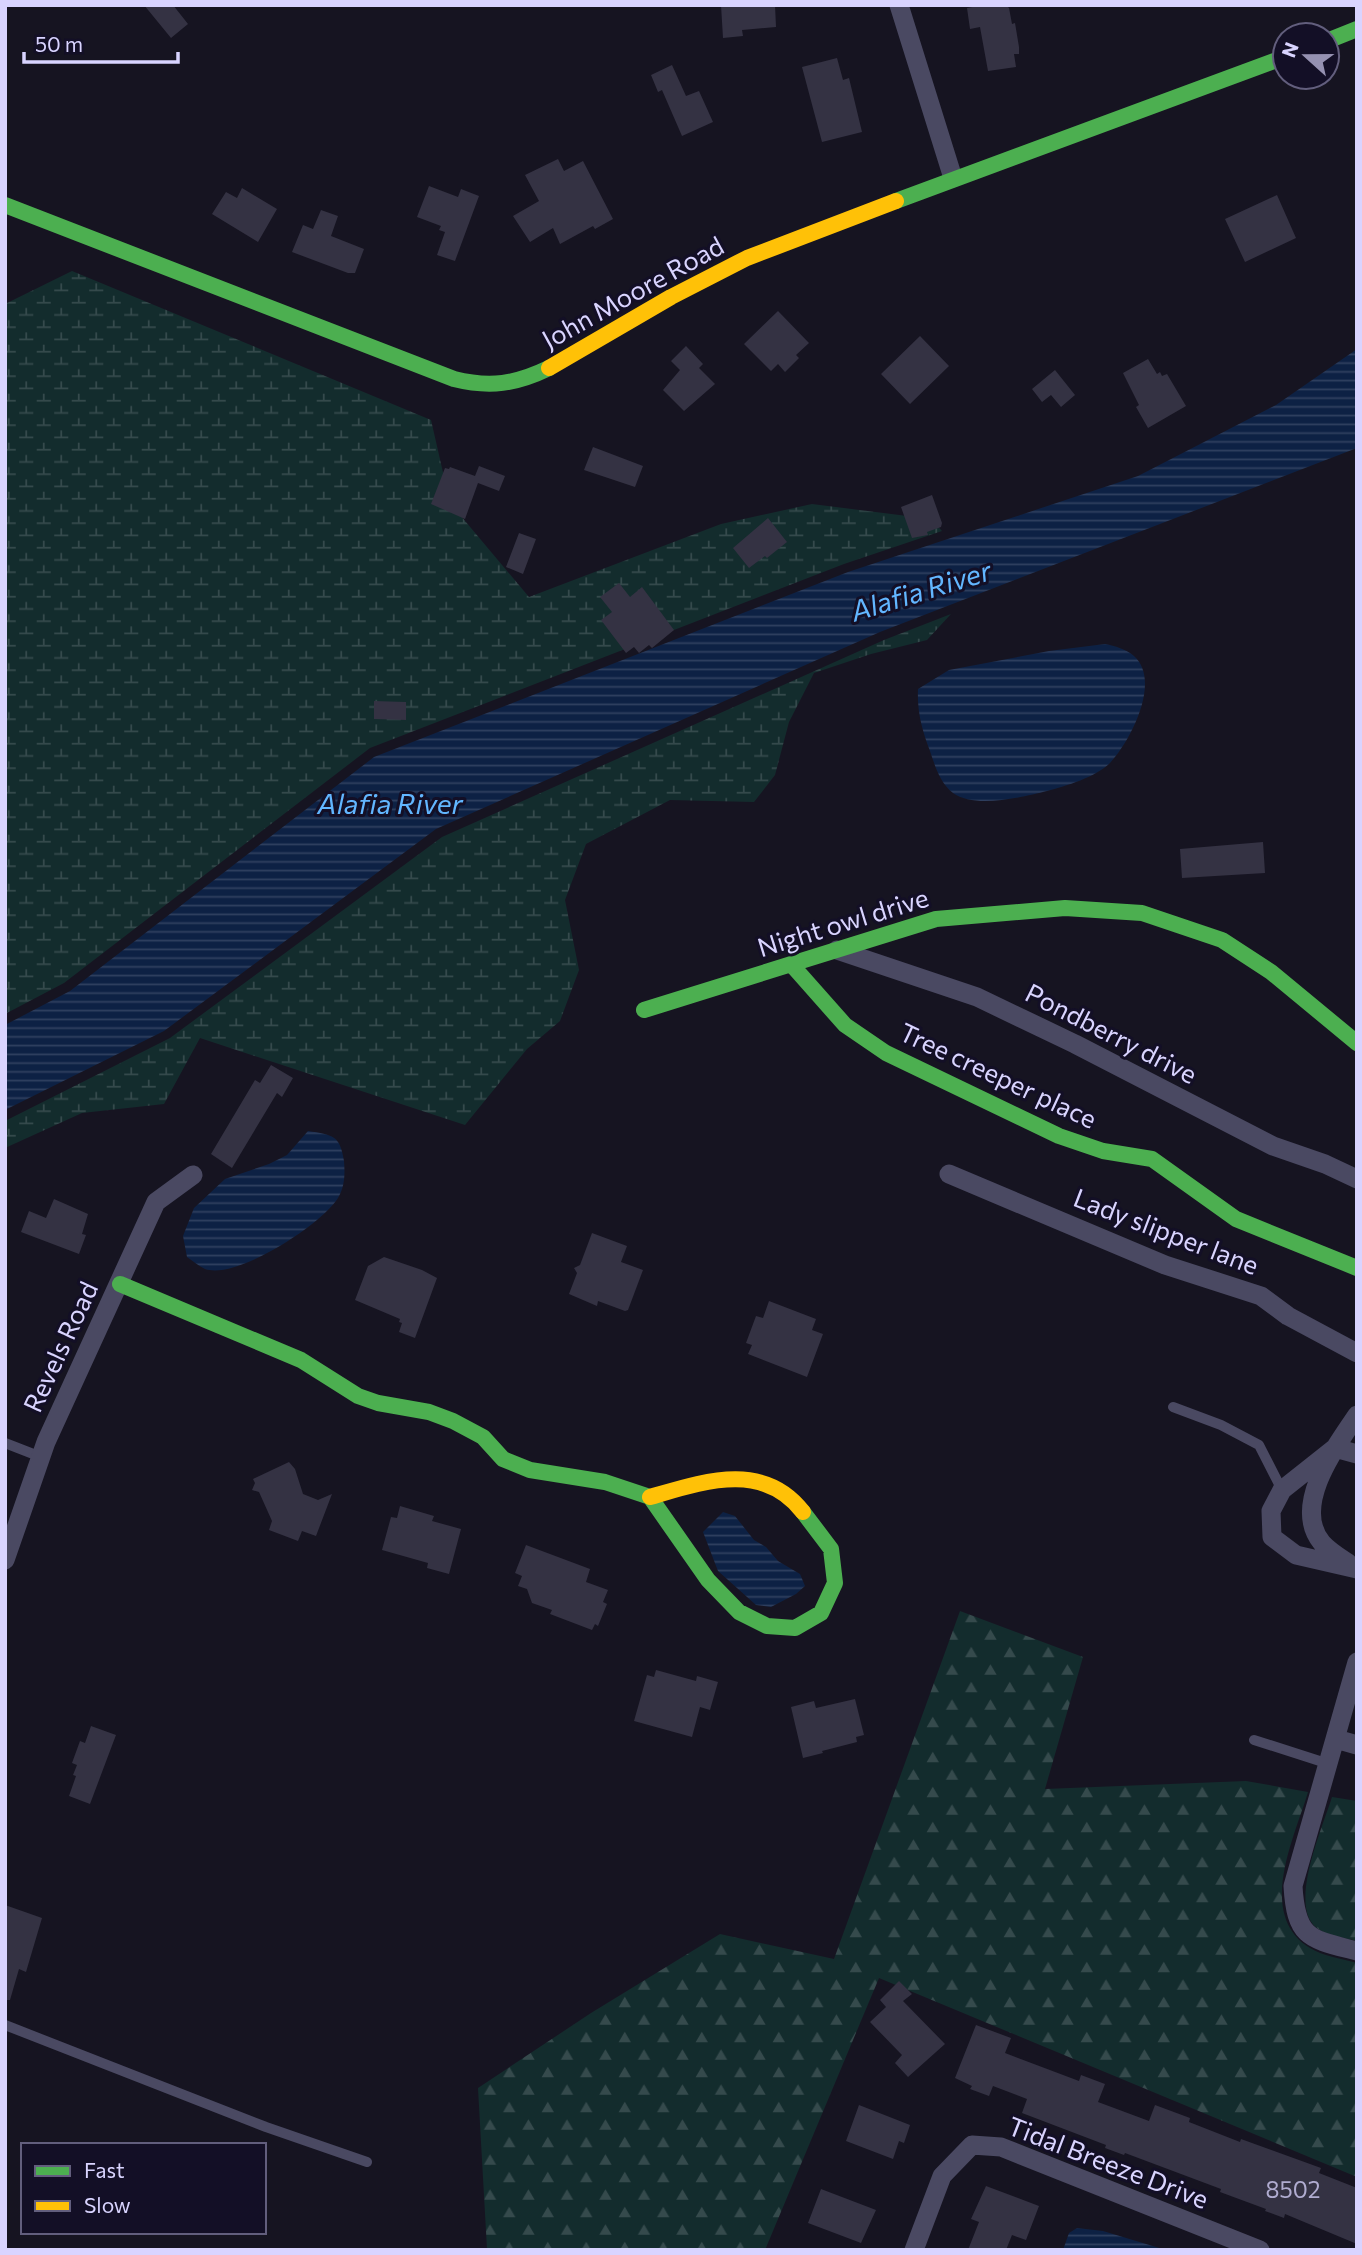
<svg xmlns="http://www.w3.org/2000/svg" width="1362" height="2255" viewBox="0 0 1362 2255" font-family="Commissioner,sans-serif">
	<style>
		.forest { fill: url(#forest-firs) }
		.wetland { fill: url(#wetland-marsh) }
		.water { fill: url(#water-rules) }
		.building { fill: #343243 }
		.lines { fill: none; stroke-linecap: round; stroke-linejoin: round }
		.lane { stroke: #4a4962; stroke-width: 10 }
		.street { stroke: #4a4962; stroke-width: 19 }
		.fast { stroke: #4caf50; stroke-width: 16 }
		.slow { stroke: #ffc107; stroke-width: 16 }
		.labels { text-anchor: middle; stroke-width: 6; stroke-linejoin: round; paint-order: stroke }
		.number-label { font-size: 23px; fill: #b0acd0 }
		.street-label { font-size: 26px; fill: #d9d4ff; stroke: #130f26 }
		.water-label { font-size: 28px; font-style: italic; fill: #62b6ff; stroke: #130f26 }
	</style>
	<defs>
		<pattern id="forest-firs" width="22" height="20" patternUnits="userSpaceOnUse" patternTransform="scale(1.75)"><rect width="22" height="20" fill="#132c2d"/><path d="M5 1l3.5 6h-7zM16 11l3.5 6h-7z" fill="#354a4c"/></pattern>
		<pattern id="wetland-marsh" width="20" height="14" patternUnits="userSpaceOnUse" patternTransform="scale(1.75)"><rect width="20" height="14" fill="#132c2d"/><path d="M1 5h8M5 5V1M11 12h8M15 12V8" fill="none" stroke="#354a4c"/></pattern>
		<pattern id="water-rules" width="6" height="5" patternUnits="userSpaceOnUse" patternTransform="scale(1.75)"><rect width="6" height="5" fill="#0d2144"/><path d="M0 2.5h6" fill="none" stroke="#304060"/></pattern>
	</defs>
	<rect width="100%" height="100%" fill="#161421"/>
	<path class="forest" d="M960 1611 1083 1657 1045 1789 1246 1781 1308 1792C1294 1839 1256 1915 1310 1948 1323 1956 1342 1959 1357 1963V2177L879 1978 765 2250 487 2249 478 2088 591 2013 720 1934 834 1959Z
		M1332 1797 1357 1801V1941C1343 1937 1320 1935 1312 1923 1292 1897 1323 1826 1332 1797Z"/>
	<path class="wetland" d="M72 271 431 420 450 503 529 597 721 524 812 504 931 519 942 531 844 564 370 748 64 983 5 1014V304Z
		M951 614 927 640 871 654 814 673 789 722 775 775 754 802 670 800 586 844 565 900 579 970 560 1021 527 1049 465 1125 200 1038 164 1104 82 1113 5 1148V1121L170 1038 442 837 884 640Z"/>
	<path class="water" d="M1357 349V448L880 632 436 829 164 1031 5 1110V1025L70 991 374 757 848 572 1138 476 1276 405Z
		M1105 644C1115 646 1126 649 1134 656 1162 681 1130 742 1110 763 1096 777 1066 786 1047 791 1023 797 975 809 953 793 940 783 935 766 930 751 922 730 917 712 918 689L949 670 1049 651Z
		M308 1131C333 1135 340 1135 344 1161 345 1174 345 1186 338 1198 322 1224 237 1280 205 1269 199 1266 193 1261 187 1257L183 1236 194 1208 225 1179 269 1164 287 1155Z
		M723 1512 735 1516 754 1540 766 1547 778 1561 800 1574 805 1586 796 1594 771 1607 756 1605 718 1571 703 1532Z
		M1077 2228 1103 2231 1166 2250H1063L1069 2233Z"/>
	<path class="building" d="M144 5H173L188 24 171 38Z
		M721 5H775L776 27 742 30 743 36 723 38Z
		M983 5H1006L1009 8 1012 24 1015 23 1019 47V54H1014L1016 67 988 71 980 27 970 29 967 8Z
		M837 58 843 80 849 78 862 132 822 142 802 67Z
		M672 65 686 96 699 91 713 122 682 136 662 90 658 92 651 75Z
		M558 159 564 171 583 161 613 219 595 229 593 226 560 244 553 228 530 242 513 216 539 201 525 175Z
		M429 186 458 197 461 189 479 196 455 261 437 255 445 232 439 230 441 226 417 217Z
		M242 188 277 209 258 242 212 214 226 192 237 198Z
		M1277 195 1296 238 1245 262 1225 219Z
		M321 210 338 216 331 236 364 249 355 273H348L292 252 303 225 313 229Z
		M778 311 809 343 796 355 799 358 785 372 778 364 771 371 744 344Z
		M920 336 949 366 910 404 881 374Z
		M686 346 703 364 699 368 715 384 684 411 663 390 680 370 671 361Z
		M1148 359 1157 374 1160 372 1162 376 1167 374 1186 406 1148 428 1136 407 1139 405 1123 373Z
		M1055 370 1075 395 1061 407 1051 395 1042 402 1032 389Z
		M593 447 643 466 635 487 584 470Z
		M479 466 505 476 499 491 478 483 465 519 431 504 445 468 449 469 450 467 475 476Z
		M932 495 942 523 941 527 927 532 928 535 912 538 901 507Z
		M768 518 787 542 767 558 765 556 749 568 733 548Z
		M519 533 536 539 523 574 506 567Z
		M619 583 630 597 642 587 674 630 652 648 649 645 639 653 634 647 626 653 601 620 612 612 600 597Z
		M374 701 406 702V720L374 719Z
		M1263 842 1265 873 1182 878 1180 849Z
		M271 1065 293 1078 282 1097 277 1093 232 1168 211 1154 255 1080 260 1083Z
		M54 1199 88 1214 82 1234 86 1235 79 1254 21 1232 29 1211 46 1218Z
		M592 1233 627 1246 621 1262 643 1270 628 1310 625 1311 598 1301 597 1306 569 1294 577 1273 574 1268 580 1265Z
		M384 1257 422 1270 437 1278 415 1338 399 1332 402 1323 399 1322 400 1319 355 1300 368 1266Z
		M769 1301 816 1319 812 1330 823 1334 807 1377 748 1354 752 1345 746 1343 756 1316 763 1318Z
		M289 1462 295 1469 303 1494 318 1500 332 1494 316 1536 302 1531 298 1541 269 1530 272 1521 259 1492 252 1490 255 1483 253 1479Z
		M400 1506 434 1516 432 1521 461 1529 449 1574 427 1568 428 1563 382 1550 391 1517 397 1518Z
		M526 1545 590 1569 586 1582 608 1590 603 1602 607 1604 598 1626 595 1624 592 1630 550 1614 552 1610 532 1603 527 1589 518 1586 522 1576 515 1573Z
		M656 1670 696 1681 697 1676 718 1682 710 1710 700 1707 692 1737 634 1721 647 1675 654 1677Z
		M855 1699 864 1735 856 1737 857 1742 822 1751 823 1753 803 1758 791 1707 814 1701 816 1708Z
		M91 1726 116 1735 90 1804 69 1796 76 1776 73 1775 77 1765 72 1763 80 1741 85 1743Z
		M5 1905 42 1918 26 1972 19 1969 10 2000H5Z
		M899 1981 912 1994 903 2001 945 2044 908 2077 895 2063 902 2055 870 2022 886 2007 880 2000Z
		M976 2025 1011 2038 1005 2053 1079 2081 1081 2075 1105 2084 1098 2102 1149 2121 1155 2105 1190 2118 1189 2122 1240 2142 1241 2139 1321 2168 1319 2173 1357 2188V2244L1285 2214 1284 2218 1265 2211 1266 2209 1220 2192 1221 2189 1125 2153 1124 2155 1105 2148 1106 2145 1022 2113 1027 2099 993 2086 989 2096 970 2089 972 2086 955 2078Z
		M859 2105 910 2125 904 2143 899 2141 893 2159 846 2141Z
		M986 2186 1039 2206 1026 2240 1012 2235 1006 2250H968L979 2222 971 2219Z
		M821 2189 876 2210 861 2243 808 2223Z"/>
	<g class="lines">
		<path class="lane" d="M1173 1407 1221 1425 1259 1445 1282 1490
			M5 1443 41 1457
			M1254 1740 1329 1764
			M5 2025 266 2127 367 2162"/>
		<path class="street" d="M899 5 953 178
			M837 950 977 997 1075 1044 1273 1146 1325 1164 1357 1179
			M949 1174 1165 1265 1261 1296 1288 1316 1357 1353
			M1335 1448 1282 1490 1271 1511 1272 1537 1296 1555 1357 1569
			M1335 1448 1357 1454
			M5 1560 46 1442 156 1202 193 1175
			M1348 1563C1339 1557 1329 1551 1322 1543 1291 1506 1336 1446 1357 1415
			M1357 1662 1293 1886C1296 1939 1310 1939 1357 1951
			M1336 1739 1357 1745
			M914 2250 942 2176 972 2145 1001 2147 1260 2250"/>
		<path class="fast" d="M1327 41 1357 29
			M896 201 1285 57
			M5 205 454 379C490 388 516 384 549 368
			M791 964 845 1025 886 1053 1059 1136 1103 1151 1152 1159 1236 1219 1357 1268
			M644 1010 936 919 1065 908 1142 913 1222 940 1271 972 1357 1043
			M120 1284 301 1360 358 1396 378 1403 429 1412 453 1421 483 1437 503 1459 530 1470 605 1482 650 1497 708 1580 739 1612 767 1626 795 1628 821 1613 835 1583 831 1549 803 1512"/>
		<path class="slow" d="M549 368 671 297 747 258 896 201
			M650 1497C702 1482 763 1460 803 1512"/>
	</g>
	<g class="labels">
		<g class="number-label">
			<text x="1293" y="2198">8502</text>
		</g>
		<g class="street-label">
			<text transform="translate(633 293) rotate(-29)" y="9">John Moore Road</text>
			<text transform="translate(843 923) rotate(-17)" y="9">Night owl drive</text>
			<text transform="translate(1111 1034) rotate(27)" y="9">Pondberry drive</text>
			<text transform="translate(998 1076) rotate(25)" y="9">Tree creeper place</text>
			<text transform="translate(1166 1232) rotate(21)" y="9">Lady slipper lane</text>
			<text transform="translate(61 1347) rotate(-65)" y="9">Revels Road</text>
			<text transform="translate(1108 2163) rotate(21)" y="9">Tidal Breeze Drive</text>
		</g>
		<g class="water-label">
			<text transform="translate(921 591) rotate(-17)" y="10">Alafia River</text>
			<text x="390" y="814">Alafia River</text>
		</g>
	</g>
	<rect width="1362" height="2255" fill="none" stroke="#d9d4ff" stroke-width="14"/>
	<rect x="21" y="2143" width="245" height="91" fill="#130f26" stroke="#625e7d" stroke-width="2"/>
	<rect x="35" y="2166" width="35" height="10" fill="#4caf50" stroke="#625e7d" stroke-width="2"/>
	<text x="84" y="2178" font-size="21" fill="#d9d4ff">Fast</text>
	<rect x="35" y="2201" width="35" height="10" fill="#ffc107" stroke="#625e7d" stroke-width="2"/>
	<text x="84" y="2213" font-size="21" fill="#d9d4ff">Slow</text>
	<g transform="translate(1306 56) rotate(291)"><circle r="33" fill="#130f26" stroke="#625e7d" stroke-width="2"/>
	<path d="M0-5L12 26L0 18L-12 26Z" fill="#9591b1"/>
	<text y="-10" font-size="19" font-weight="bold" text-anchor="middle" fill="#d9d4ff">N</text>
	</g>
	<path d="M24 52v10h154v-10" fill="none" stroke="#d9d4ff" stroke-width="3.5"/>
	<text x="35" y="52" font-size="21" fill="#d9d4ff" stroke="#130f26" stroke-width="5" paint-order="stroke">50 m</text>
</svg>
